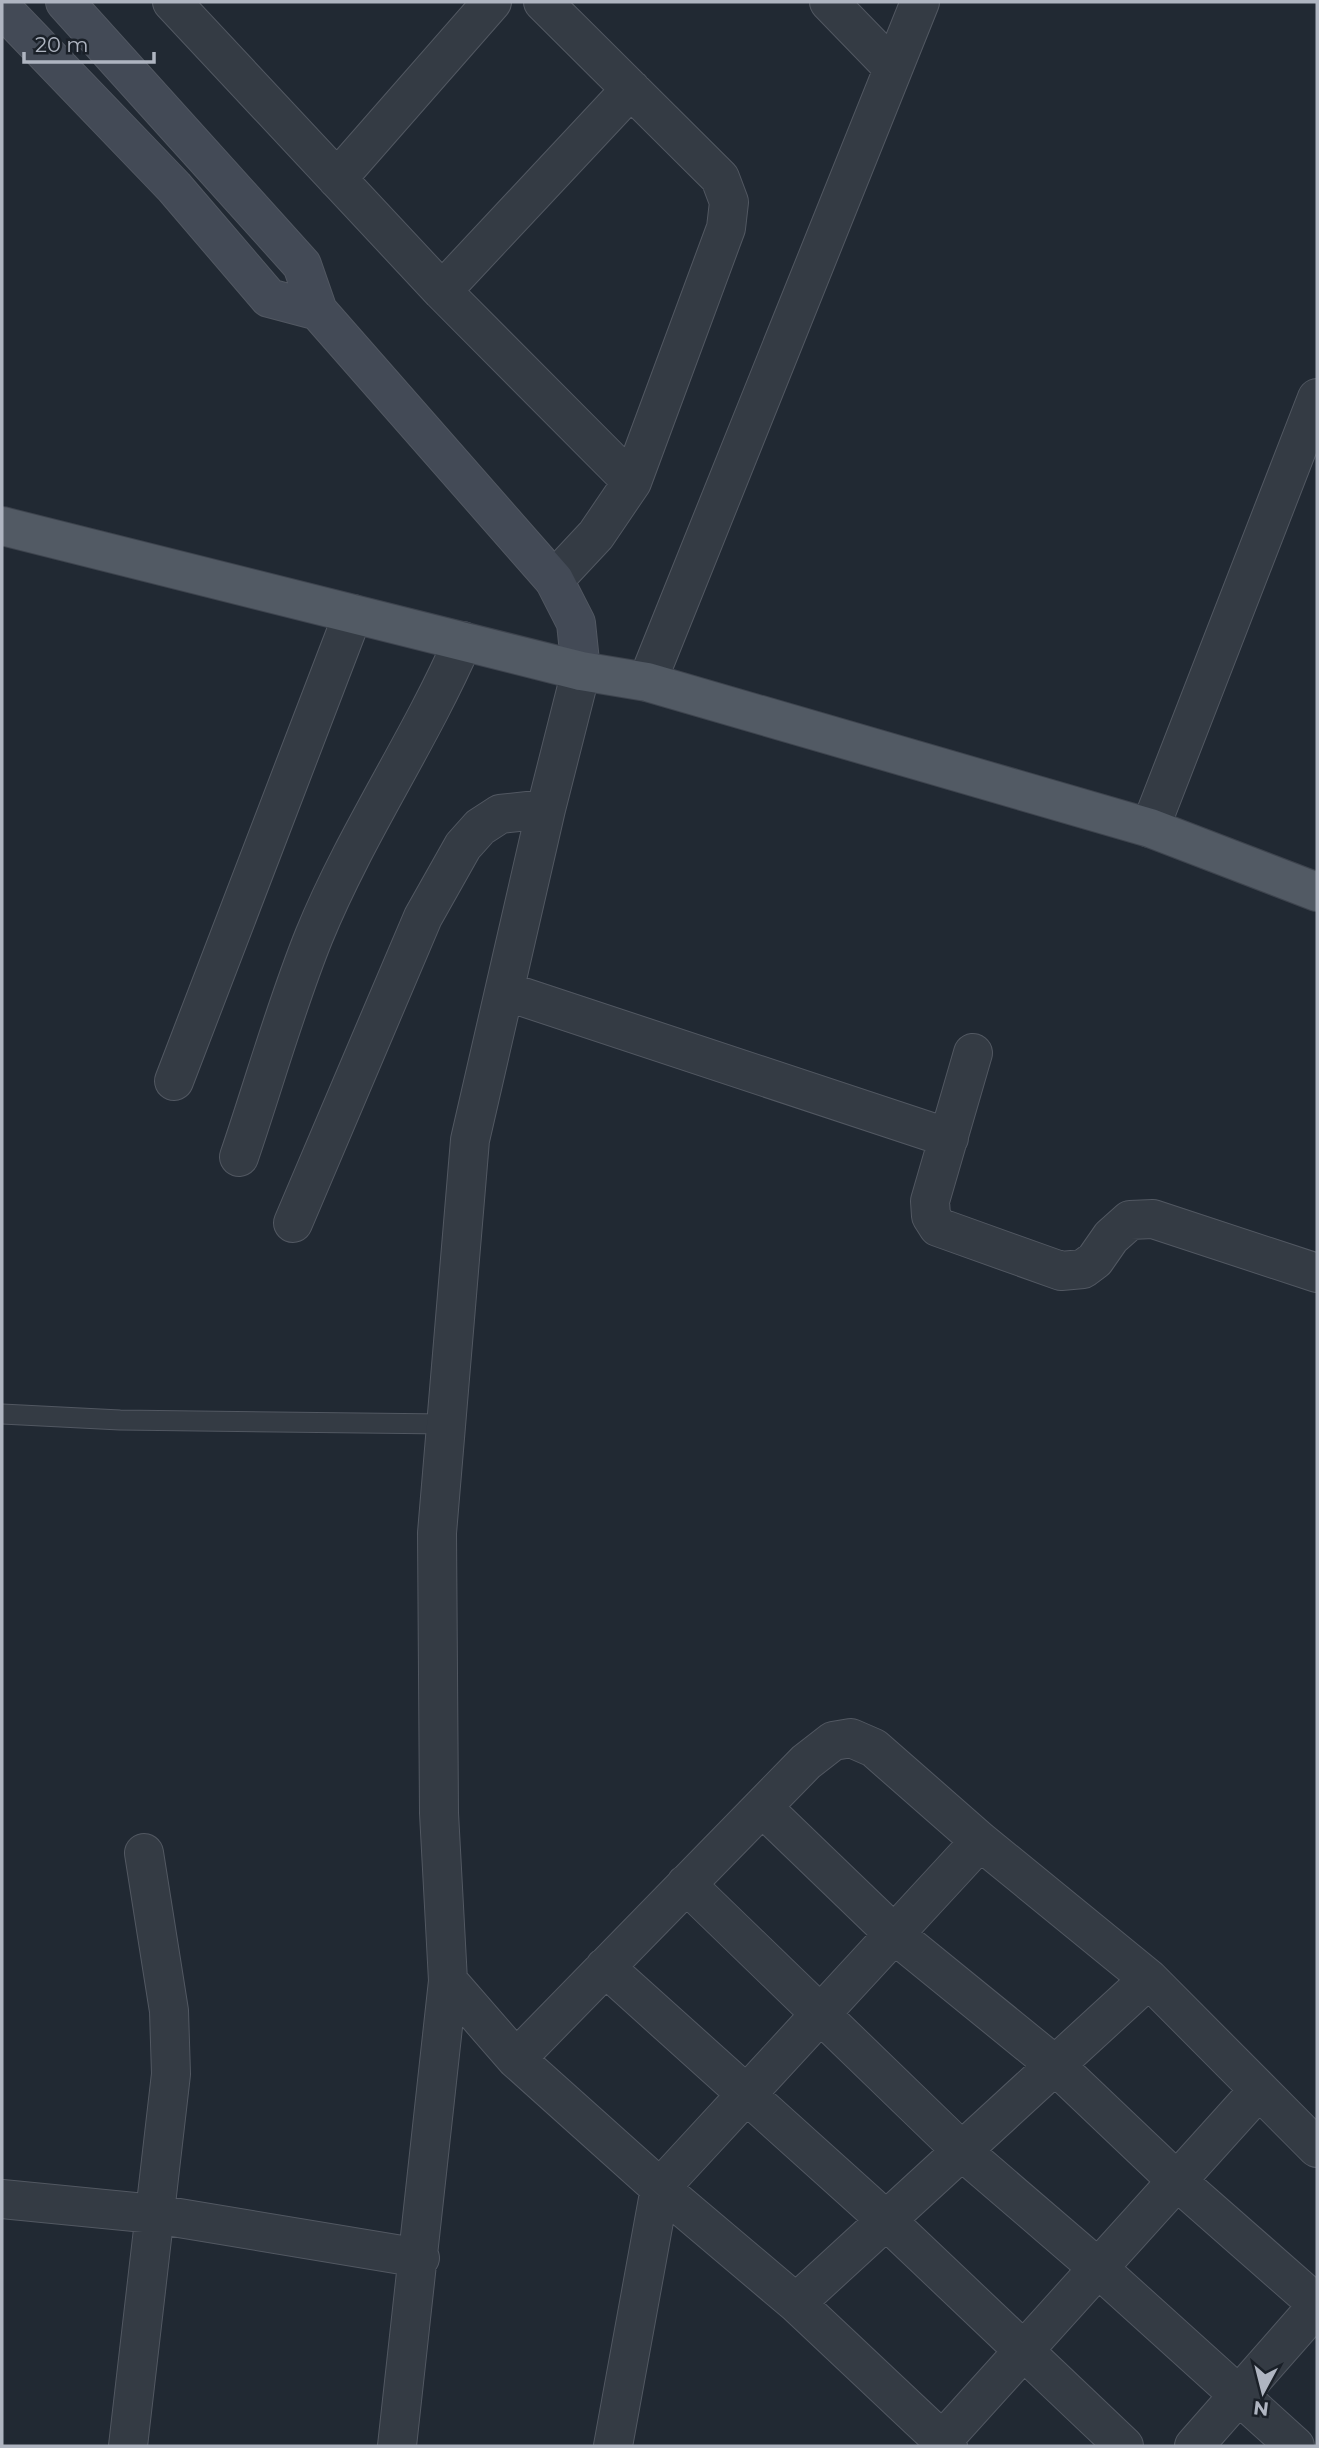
<svg xmlns="http://www.w3.org/2000/svg" width="1319" height="2448" viewBox="0 0 1319 2448" font-family="Montserrat,sans-serif">
	<style>
		.lines { fill: none; stroke-linecap: round; stroke-linejoin: round }
		.lane-casing { stroke: #525862; stroke-width: 21 }
		.street-casing { stroke: #525862; stroke-width: 40 }
		.secondary-casing { stroke: #525862; stroke-width: 40 }
		.primary-casing { stroke: #3e444e; stroke-width: 40 }
		.lane { stroke: #343b44; stroke-width: 19 }
		.street { stroke: #343b44; stroke-width: 38 }
		.secondary { stroke: #434a56; stroke-width: 38 }
		.primary { stroke: #525a64; stroke-width: 38 }
	</style>
	<rect width="100%" height="100%" fill="#212933"/>
	<g class="lines">
		<g class="lane-casing">
			<path id="lane" d="M2 1414 120 1420 446 1424"/>
		</g>
		<g class="street-casing">
			<path id="street" d="M172 2 442 291 632 482
				M543 2 720 178 729 202 726 228 632 482 596 535 554 580
				M829 2 892 67
				M337 179 492 2
				M442 291 631 89
				M647 682 920 2
				M1150 828 1317 398
				M505 991 949 1138
				M973 1053 930 1201 931 1216 938 1227 1061 1271 1083 1269 1095 1260 1111 1237 1130 1220 1153 1219 1317 1273
				M174 1081 353 614
				M239 1157C264 1084 285 1008 314 936 356 833 419 742 463 641
				M293 1223 423 917 463 846 480 827 500 814 546 809
				M762 1807 894 1934 1055 2065 1177 2181 1317 2304
				M686 1884 962 2151 1098 2268 1295 2446
				M605 1967 886 2220 1124 2446
				M448 1981 516 2059 660 2188 796 2303 948 2446
				M516 2059 806 1762 833 1741 851 1738 874 1748 980 1841 1149 1979 1317 2148
				M2 2199 155 2214 420 2258
				M796 2303 1149 1979
				M942 2441 1258 2091
				M128 2446 171 2074 169 2011 144 1853
				M397 2446 448 1981 439 1813 437 1533 470 1140 546 809 581 671
				M613 2446 660 2188 980 1841
				M1194 2446 1317 2306"/>
		</g>
		<g class="secondary-casing">
			<path id="secondary" d="M65 2 302 265 318 311 554 580 576 623 581 671
				M2 8 174 187 269 298 318 311"/>
		</g>
		<g class="primary-casing">
			<path id="primary" d="M2 526 581 671 647 682 1150 828 1317 892"/>
		</g>
		<use href="#lane" class="lane"/>
		<use href="#street" class="street"/>
		<use href="#secondary" class="secondary"/>
		<use href="#primary" class="primary"/>
	</g>
	<rect width="1319" height="2448" fill="none" stroke="#afb5c1" stroke-width="7"/>
	<g transform="translate(1263 2392) rotate(187)" stroke="#1a2028" stroke-width="5" paint-order="stroke">
	<path d="M0-5L12 26L0 18L-12 26Z" fill="#afb5c1"/>
	<text y="-10" font-size="19" font-weight="bold" text-anchor="middle" fill="#afb5c1">N</text>
	</g>
	<path d="M24 52v10h130v-10" fill="none" stroke="#afb5c1" stroke-width="3.5"/>
	<text x="35" y="52" font-size="21" fill="#afb5c1" stroke="#1a2028" stroke-width="5" paint-order="stroke">20 m</text>
</svg>
